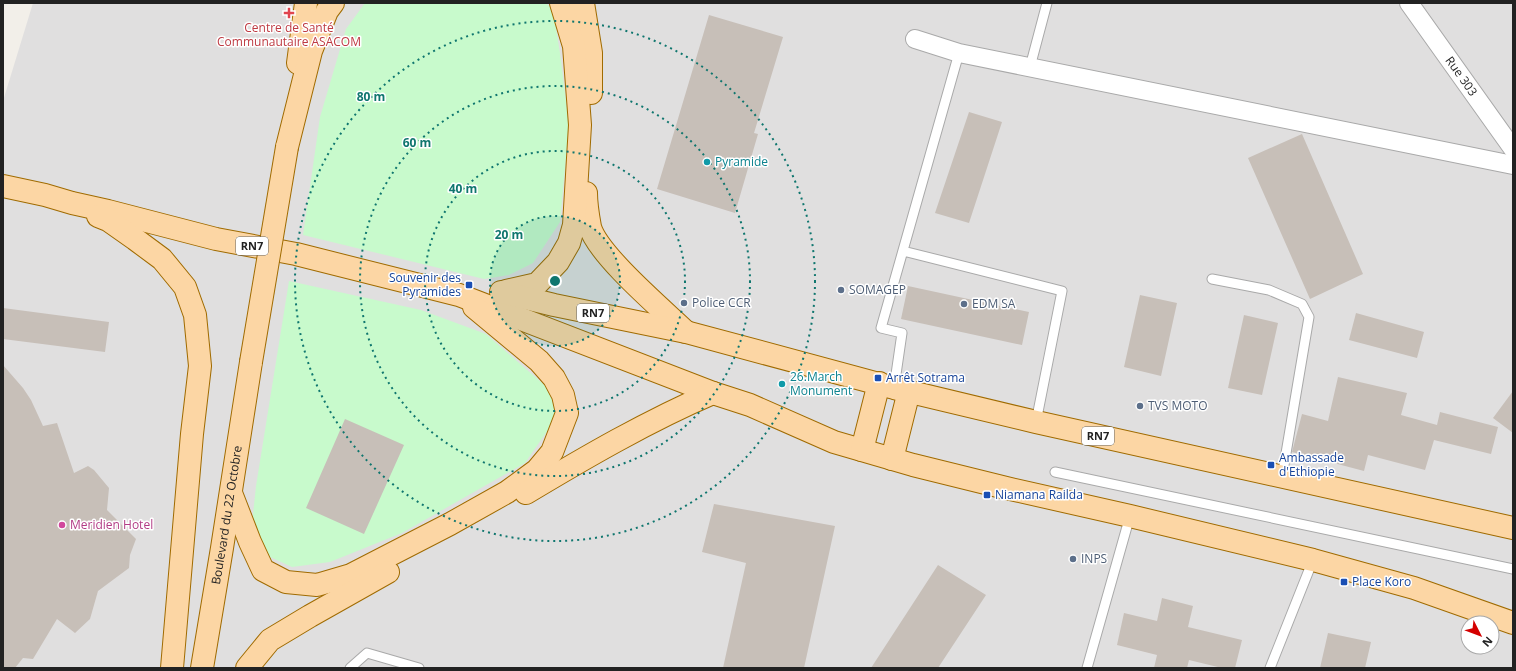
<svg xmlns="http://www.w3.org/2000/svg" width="1516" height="671" viewBox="0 0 1516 671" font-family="'Open Sans',sans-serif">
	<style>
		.residential { fill: #e0dfdf; fill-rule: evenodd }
		.park { fill: #c8facc }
		.building { fill: #c7bfb8 }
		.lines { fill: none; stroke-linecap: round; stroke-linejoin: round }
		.lane-casing { stroke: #a9a9a9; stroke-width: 11 }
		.street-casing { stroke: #a9a9a9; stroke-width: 20 }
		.primary-casing { stroke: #a06b00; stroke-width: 24 }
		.lane { stroke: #fff; stroke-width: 9 }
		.street { stroke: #fff; stroke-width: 18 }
		.primary { stroke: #fcd6a4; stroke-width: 22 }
		.primary-bridge-casing { stroke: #a06b00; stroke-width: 24; stroke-linecap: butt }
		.primary-bridge { stroke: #fcd6a4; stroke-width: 22 }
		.ring { fill: none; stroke: #0f766e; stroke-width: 2; stroke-dasharray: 2 4 }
		.health-dot { fill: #e0444e; stroke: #fff; stroke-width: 1.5 }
		.culture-dot { fill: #0f9aa8; stroke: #fff; stroke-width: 1.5 }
		.transit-dot { fill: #1a4fb4; stroke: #fff; stroke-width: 1.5 }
		.service-dot { fill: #5c6f8a; stroke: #fff; stroke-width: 1.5 }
		.hotel-dot { fill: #d1479c; stroke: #fff; stroke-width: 1.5 }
		.labels { text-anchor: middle; stroke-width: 3; stroke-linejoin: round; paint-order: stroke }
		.shield { fill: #fff; stroke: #646464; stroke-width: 1 }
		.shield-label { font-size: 11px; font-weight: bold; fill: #222 }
		.health-label { font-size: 12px; fill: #be3a42; stroke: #fff }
		.street-label { font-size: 12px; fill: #222; stroke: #fff }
		.culture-label { font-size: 12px; fill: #0d838f; stroke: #fff; text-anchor: start }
		.transit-label { font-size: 12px; fill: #164399; stroke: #fff; text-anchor: start }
		.service-label { font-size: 12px; fill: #4e5e75; stroke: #fff; text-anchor: start }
		.hotel-label { font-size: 12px; fill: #b23c85; stroke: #fff; text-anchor: start }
		.centre { fill: #0f766e; stroke: #fff; stroke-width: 2 }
		.ring-label { font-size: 12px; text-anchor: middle; font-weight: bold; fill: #0f766e; stroke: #fff; stroke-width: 3; stroke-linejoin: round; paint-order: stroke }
	</style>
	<rect width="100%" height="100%" fill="#f2efe9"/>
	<path class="residential" d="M33 3H1513V668H3V101ZM1468 623H1492V647H1468Z"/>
	<path class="park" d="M365 3H546L553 10 560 53 569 125 560 222 533 263 509 275 484 279 303 235 320 117 346 29Z
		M289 281 421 310 486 334 549 389 557 417 525 463 402 533 330 562 292 567 270 557 252 524 256 486Z"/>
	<path class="building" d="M709 15 783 37 754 133 758 134 735 213 657 189Z
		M969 112 1002 122 969 223 935 213Z
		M1302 134 1363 274 1310 299 1248 158Z
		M908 286 1029 312 1022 345 901 319Z
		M1140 295 1177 303 1161 376 1124 367Z
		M3 308 109 322 105 352 3 339Z
		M1356 313 1424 332 1417 358 1349 340Z
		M1244 315 1278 323 1262 395 1228 388Z
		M3 365 23 388 31 400 43 426 57 423 74 473 88 466 94 470 109 488 107 510 136 539 130 555 129 568 98 591 90 619 75 633 57 619 33 659 23 658 15 668H3Z
		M1338 377 1407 393 1401 415 1437 425 1440 412 1498 427 1491 454 1434 440 1425 470 1368 455 1364 471 1292 452 1302 414 1328 421Z
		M1513 391V433L1493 418Z
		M345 419 404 445 364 534 306 508Z
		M714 504 835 526 804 668H723L746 563 702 552Z
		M938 565 986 595 938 668H871Z
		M1162 598 1193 606 1188 627 1242 640 1235 668H1222L1189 660 1187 668H1154L1157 655 1117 645 1124 613 1157 621Z
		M1328 633 1371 642 1365 668H1320Z"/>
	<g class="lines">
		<g class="lane-casing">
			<path id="lane" d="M1030 67 1047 3
				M903 251 1062 291 1036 422
				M1212 279 1269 290 1302 304 1309 317 1282 477
				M894 388 902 333 881 328 959 53
				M1055 472 1513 569
				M350 668 367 653 419 668
				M1087 668 1130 516
				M1270 668 1313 560"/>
		</g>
		<g class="street-casing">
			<g id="street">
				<path id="s1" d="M1409 3 1513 149"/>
				<path d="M915 39 959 53 1513 165"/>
			</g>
		</g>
		<g class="primary-casing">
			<g id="primary">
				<path d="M583 3 591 53V93"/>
				<path d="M298 63 306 3"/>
				<path d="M287 147 311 51 327 11 333 3"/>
				<path d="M3 186 45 195 72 203 108 211 216 239 296 254 459 295 713 393 750 405 834 442 913 465 1006 488 1130 516 1313 560 1414 588 1513 623"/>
				<path d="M586 193C586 204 588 216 590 227 598 255 663 310 686 332"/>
				<path d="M98 216 108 220 135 239 162 259 185 287 195 315 200 366 192 434 172 668"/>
				<path d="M506 291 537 284 558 262 569 243 574 225 580 125 574 46 561 3"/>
				<path d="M501 292 554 305 686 332 894 388 1036 422 1513 528"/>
				<path d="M862 450 879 383"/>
				<path d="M892 459 909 391"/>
				<path d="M231 493 250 542 263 570 286 582 317 585 351 575 450 524 507 492 537 470 552 452 567 413 563 395 554 378 539 361 474 307"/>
				<path d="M526 493C586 457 648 421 713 393"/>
				<path id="s2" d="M202 668 222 548 251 362"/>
				<path d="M247 668 270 640 310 616 388 572"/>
			</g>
		</g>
		<use href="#lane" class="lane"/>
		<use href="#street" class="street"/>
		<use href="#primary" class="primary"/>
		<g class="primary-bridge-casing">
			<path id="primary-bridge" d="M251 362 287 147"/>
		</g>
		<use href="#primary-bridge" class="primary-bridge"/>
	</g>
	<circle cx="555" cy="281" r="65" fill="#0f766e" fill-opacity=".12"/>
	<g class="ring">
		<circle cx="555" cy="281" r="65"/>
		<circle cx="555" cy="281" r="130"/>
		<circle cx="555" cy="281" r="195"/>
		<circle cx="555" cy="281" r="260"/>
	</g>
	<path class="health-dot" d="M287 7h4v4h4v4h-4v4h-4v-4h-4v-4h4z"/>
	<g class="culture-dot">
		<circle cx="707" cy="162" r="4"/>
		<circle cx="782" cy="384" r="4"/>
	</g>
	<g class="transit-dot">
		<rect x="465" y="281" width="8" height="8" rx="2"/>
		<rect x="874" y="374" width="8" height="8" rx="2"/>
		<rect x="1267" y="461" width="8" height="8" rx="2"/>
		<rect x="983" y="491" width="8" height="8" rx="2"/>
		<rect x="1340" y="578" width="8" height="8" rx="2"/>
	</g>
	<g class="service-dot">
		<circle cx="841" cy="290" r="4"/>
		<circle cx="684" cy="303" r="4"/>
		<circle cx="964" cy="304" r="4"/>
		<circle cx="1140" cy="406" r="4"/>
		<circle cx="1073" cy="559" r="4"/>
	</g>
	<circle class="hotel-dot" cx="62" cy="525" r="4"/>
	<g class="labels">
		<g class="shield">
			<rect x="236" y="237" width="32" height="18" rx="3"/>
			<rect x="577" y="304" width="32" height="18" rx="3"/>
			<rect x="1082" y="427" width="32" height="18" rx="3"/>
		</g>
		<g class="shield-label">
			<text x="252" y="250">RN7</text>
			<text x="593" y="317">RN7</text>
			<text x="1098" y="440">RN7</text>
		</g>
		<g class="health-label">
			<text x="289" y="32">Centre de Santé<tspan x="289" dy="14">Communautaire ASACOM</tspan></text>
		</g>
		<g class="street-label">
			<text dy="4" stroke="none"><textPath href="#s1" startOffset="90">Rue 303</textPath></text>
			<text dy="4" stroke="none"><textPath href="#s2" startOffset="155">Boulevard du 22 Octobre</textPath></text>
		</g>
		<g class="culture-label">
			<text x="715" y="166">Pyramide</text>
			<text x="790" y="381">26.March<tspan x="790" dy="14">Monument</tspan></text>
		</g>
		<g class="transit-label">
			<text x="461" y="282" text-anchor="end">Souvenir des<tspan x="461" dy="14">Pyramides</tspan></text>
			<text x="886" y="382">Arrêt Sotrama</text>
			<text x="1279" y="462">Ambassade<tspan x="1279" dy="14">d'Ethiopie</tspan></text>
			<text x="995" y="499">Niamana Railda</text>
			<text x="1352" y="586">Place Koro</text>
		</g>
		<g class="service-label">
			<text x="849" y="294">SOMAGEP</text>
			<text x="692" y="307">Police CCR</text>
			<text x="972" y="308">EDM SA</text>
			<text x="1148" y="410">TVS MOTO</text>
			<text x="1081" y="563">INPS</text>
		</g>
		<g class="hotel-label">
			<text x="70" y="529">Meridien Hotel</text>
		</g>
	</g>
	<circle cx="555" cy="281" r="6" class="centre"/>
	<g class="ring-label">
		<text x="371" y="101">80 m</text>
		<text x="417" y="147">60 m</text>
		<text x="463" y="193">40 m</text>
		<text x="509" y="239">20 m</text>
	</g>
	<rect width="1516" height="671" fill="none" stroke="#222222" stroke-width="8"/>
	<g transform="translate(1480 635) rotate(132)"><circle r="19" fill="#ffffff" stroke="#a7a7a7"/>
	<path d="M0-3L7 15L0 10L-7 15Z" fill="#d40000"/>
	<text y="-6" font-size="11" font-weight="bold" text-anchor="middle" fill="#222222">N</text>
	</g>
</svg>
